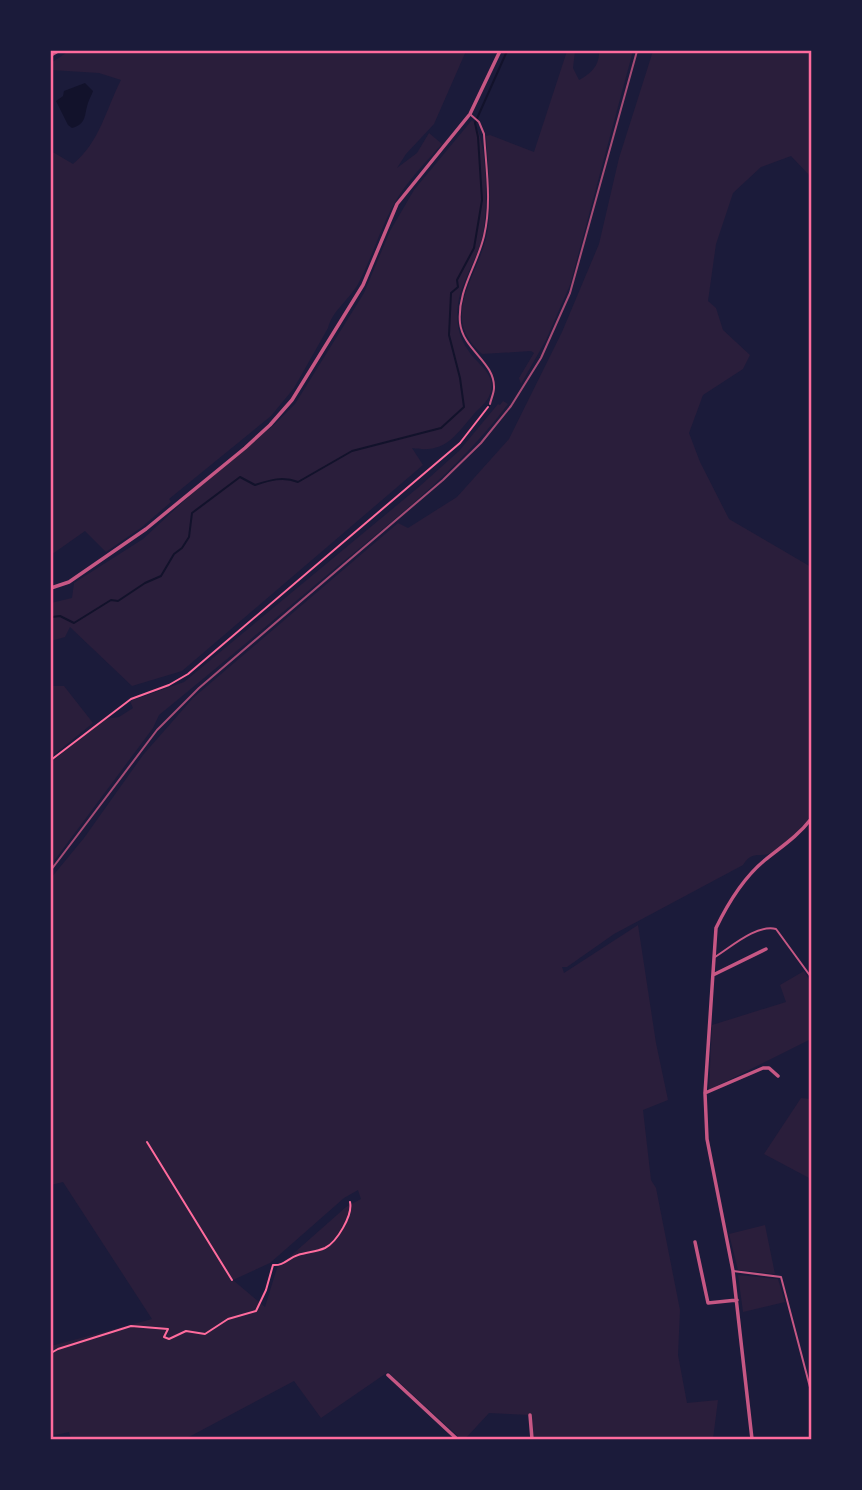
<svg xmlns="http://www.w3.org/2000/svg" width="862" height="1490" viewBox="0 0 862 1490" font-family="Helvetica,sans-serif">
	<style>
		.green { fill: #2a1e3b; fill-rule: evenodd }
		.water { fill: #12122b }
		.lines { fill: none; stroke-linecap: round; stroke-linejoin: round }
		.stream { stroke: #12122b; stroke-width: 2 }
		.path { stroke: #ff6b9d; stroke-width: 2 }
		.service { stroke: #c65784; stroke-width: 2 }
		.minor { stroke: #c65784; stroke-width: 3.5 }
		.rail { stroke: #a44b75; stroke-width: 2 }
		.neatline { fill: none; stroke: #ff6b9d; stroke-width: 2.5 }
	</style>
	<rect width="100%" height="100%" fill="#1b1b3a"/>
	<path class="green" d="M69 51H466L434 124 406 154 397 168 417 153 429 133 442 144C425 163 407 181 394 204 380 229 372 258 358 284 349 300 332 311 328 328L294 388 271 416 169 499 171 502 142 527 106 552 85 531 51 555V151L73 164C100 142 106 109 121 80L99 73 51 70V63Z
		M567 51H575L573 68 579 80C591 74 600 65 599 51H633L570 285 546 340 521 384 519 378 534 353 531 351 482 354C438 316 478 278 487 234 493 203 488 168 486 136L490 135 534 152Z
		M653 51H811V177L791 156 761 167 733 193 716 244 708 301 716 308 723 330 750 355 743 369 703 395 689 433 700 462 729 519 811 567V816C801 830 788 844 773 852 760 859 753 849 743 865L614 934 567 967H562L564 973 638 925 656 1043 668 1100 643 1110 651 1180 656 1188 680 1310 678 1355 687 1403 718 1400 713 1439H532L530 1415 489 1413 465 1439H461L388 1372 321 1418 294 1381 185 1439H71L69 1432 51 1436V1346L152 1319 63 1182 51 1185V878L84 838 143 755 193 698 398 523 408 528 457 497 509 439 562 332 599 244 619 158ZM358 1190 361 1199 346 1207 277 1268 265 1307 233 1280 270 1263 344 1198Z
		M472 120C489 139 488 215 482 239 476 261 461 282 458 304 456 321 458 336 468 350 476 364 498 374 490 394 487 403 479 408 473 415 455 436 445 454 412 448L423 465 182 671 132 686 70 627 65 637 51 641V603L72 598 74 583 143 539 199 487 275 424 295 404 364 293 390 231 414 190Z
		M503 401 508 404C461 467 399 516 339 565 279 615 220 666 159 715L153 728 51 865V762L105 719 119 717 133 708 130 701 184 682 420 486 459 451 498 404 500 405Z
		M51 686H64L93 723 51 757Z
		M804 971 811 983V1039L709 1090 712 1025 786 1002 780 985Z
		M801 1098 811 1099V1179L764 1154Z
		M765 1225 775 1274 738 1270 729 1234Z
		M738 1275 778 1279 785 1302 743 1312Z"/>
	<path class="water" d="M85 83 93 91C92 95 89 99 88 103 84 115 87 124 72 128L68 125 56 101 63 96 64 91Z"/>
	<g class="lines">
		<path class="stream" d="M51 622 52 617 60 616 74 623 111 600 118 601 145 583 161 576 174 554 182 548 189 537 192 513 240 477 255 485C270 480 283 476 298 482L352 451 441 428 464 407 460 378 449 335 451 293 458 287 457 280 474 248 482 200 478 137 475 123 507 51"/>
		<path class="path" d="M51 760 131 699 169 685 188 674 460 443 488 407
			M147 1142 232 1280
			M51 1353 58 1349 131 1326 168 1329 164 1337 169 1339 186 1331 205 1334 228 1319 256 1311 266 1290 273 1265C284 1266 288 1258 298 1255 307 1252 316 1252 325 1248 337 1242 353 1215 350 1202"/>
		<path class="service" d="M471 115 479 122 484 134C486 167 492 203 484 236 477 266 457 291 460 323 463 350 495 362 494 388 494 393 491 399 490 404
			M715 957C731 947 757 924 776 929L811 977
			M733 1271 781 1277 811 1391"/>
		<path class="minor" d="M51 55 58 51
			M51 588 69 582 146 529 245 448 270 425 292 400 363 285 397 204 470 114 500 51
			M713 975 766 949
			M705 1093 763 1068H769L778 1076
			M695 1242 708 1303 737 1300
			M388 1375 457 1439
			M530 1415 532 1439
			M752 1439 733 1271 707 1139 705 1093 716 928C728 903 743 878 765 860 781 847 798 836 811 819"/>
		<path class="rail" d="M51 870 157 730 199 688 443 480 481 443 511 406 541 358 570 293 637 51"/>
	</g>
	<rect width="862" height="1490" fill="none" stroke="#1b1b3a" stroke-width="105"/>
	<rect x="52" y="52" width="758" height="1386" class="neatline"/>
</svg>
